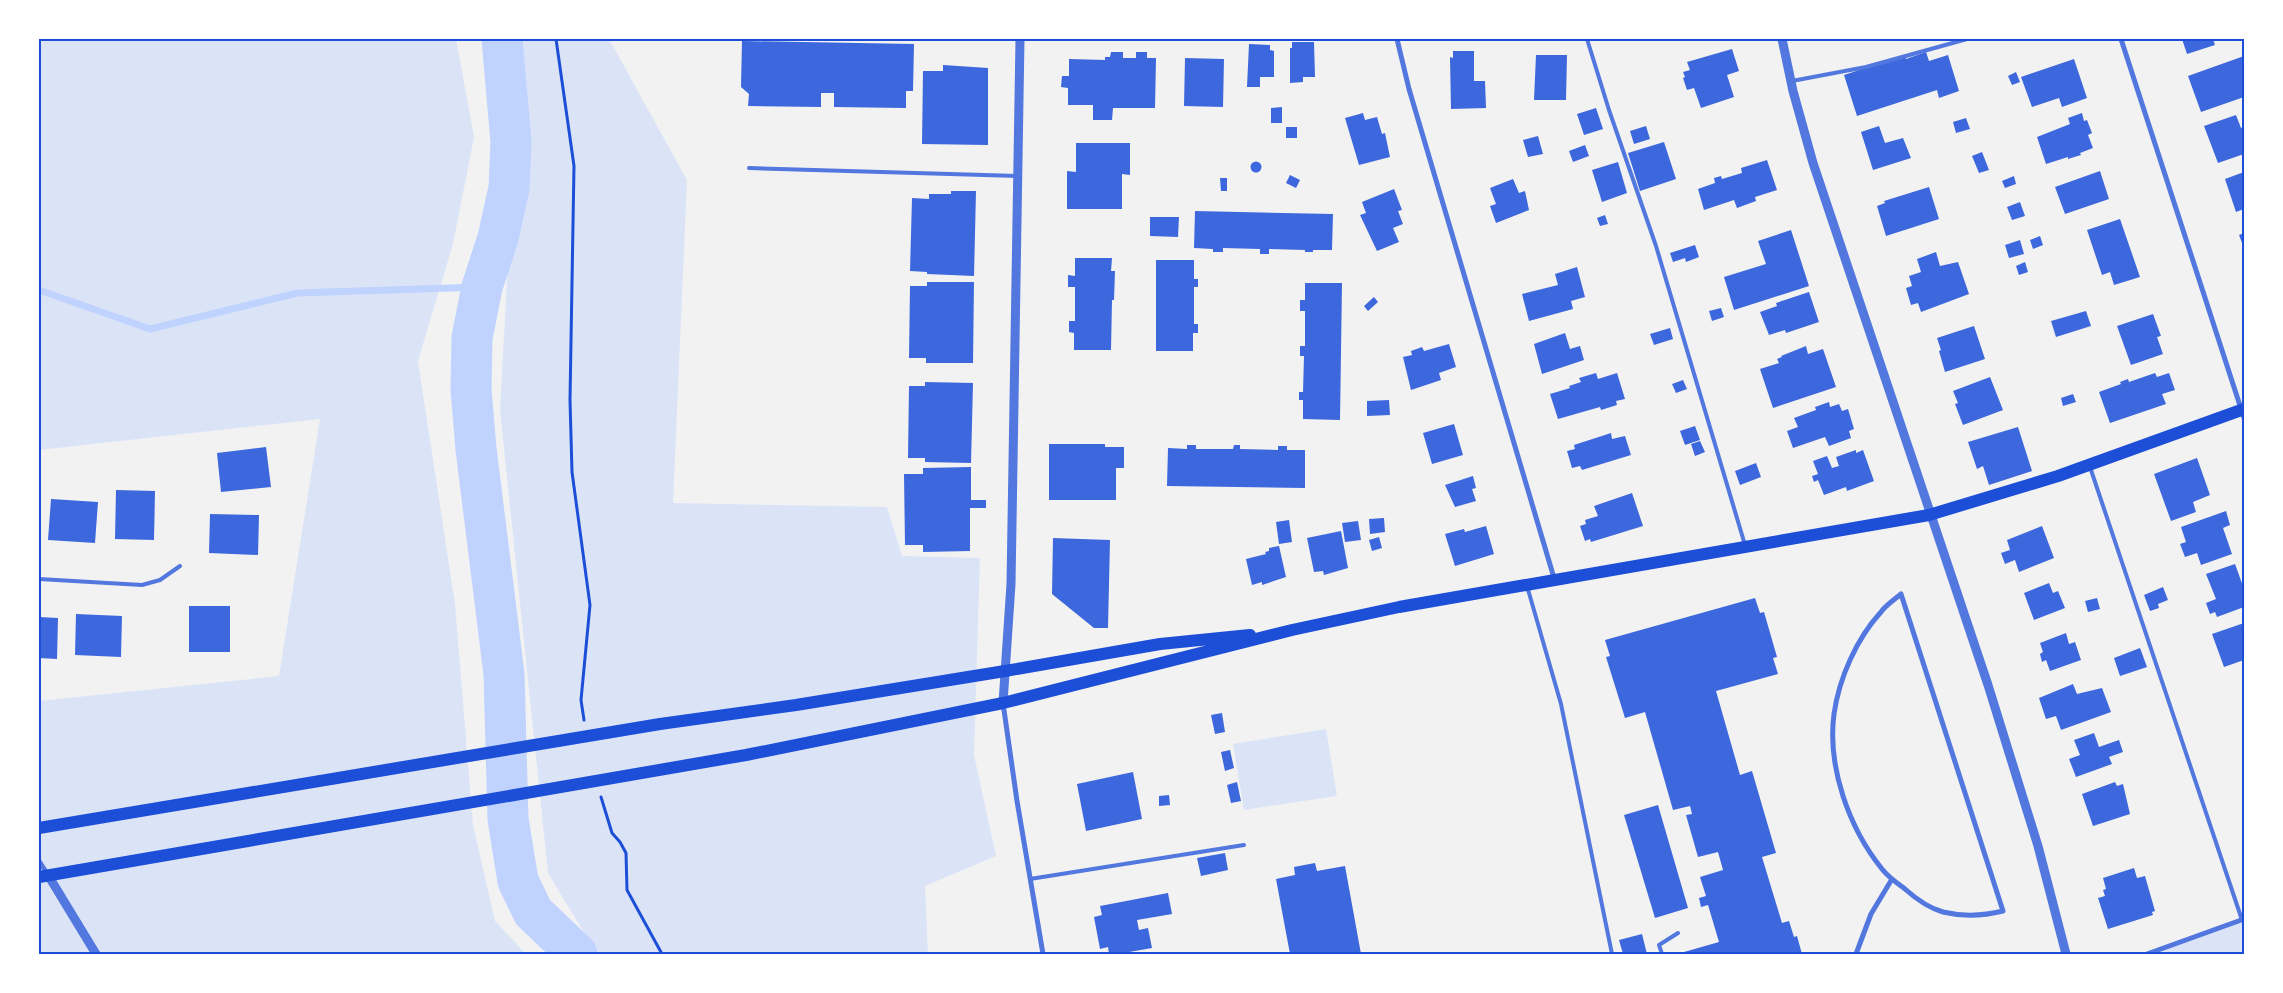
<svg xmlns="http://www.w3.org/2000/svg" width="2283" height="993" viewBox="0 0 2283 993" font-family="'Archivo Narrow',sans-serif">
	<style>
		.green { fill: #dbe4f7 }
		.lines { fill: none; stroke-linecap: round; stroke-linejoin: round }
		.stream { stroke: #bfd3fe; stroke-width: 7 }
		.river { stroke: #bfd3fe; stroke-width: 41 }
		.building { fill: #3d67dc }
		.path { stroke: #1d4ed8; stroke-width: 3 }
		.service { stroke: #5277de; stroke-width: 4 }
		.minor { stroke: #5277de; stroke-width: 5 }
		.tertiary { stroke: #5277de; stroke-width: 9 }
		.primary { stroke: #1d4ed8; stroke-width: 12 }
		.neatline { fill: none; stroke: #1d4ed8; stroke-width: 2 }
	</style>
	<rect width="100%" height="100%" fill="#f2f2f2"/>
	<path class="green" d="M39 39H456L474 137 453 244 418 361 455 604 473 825 495 921 526 954H39V701L279 676 320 419 39 450Z
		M520 39H609L687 180 673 503 887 507 902 556 980 558 974 755 996 856 925 886 928 954H597L548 873 500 410Z
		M1326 729 1337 796 1244 810 1233 744Z
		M2244 919V954H2147Z"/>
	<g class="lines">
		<path class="stream" d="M39 290 150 329 297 293 482 287"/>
		<path class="river" d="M502 39 511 142 509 188 498 238 482 287 472 338 471 389 476 449 504 674 508 819 518 881 533 912 577 954"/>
	</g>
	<path class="building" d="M2182 39H2213L2215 45 2187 54Z
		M742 41 914 44 913 91H906V108L834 107V93H821V107L748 106 749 94 741 87Z
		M1292 42H1314L1315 77H1303V82L1290 83V48H1292Z
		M1249 44 1270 45V50L1274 51V77H1260V87H1247Z
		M1732 49 1739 71 1727 75 1734 97 1701 108 1694 88 1687 90 1683 78 1685 77 1683 72 1690 70 1687 62Z
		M1453 51H1474V81H1485L1486 108 1451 109 1450 57 1453 58Z
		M1111 52H1123V58H1136V52H1147V58H1156L1155 108H1113L1112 120H1093V105H1068V88L1061 87 1062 76H1069V59L1105 60V57H1110Z
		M1926 52 1929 61 1948 55 1959 91 1939 98 1937 90 1857 116 1844 75 1905 55 1906 59Z
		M1536 55H1567L1566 100H1534Z
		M2244 56V97L2201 112 2188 76Z
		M1185 58 1224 59 1223 107 1184 106Z
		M2074 59 2087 98 2062 107 2059 98 2032 107 2021 77Z
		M943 65 988 68V145L922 144 923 71H943Z
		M2016 72 2020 82 2012 85 2008 76Z
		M1282 107V123H1271V108Z
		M1596 108 1603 129 1584 135 1577 114Z
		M1363 113 1365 120 1377 117 1382 134 1385 133 1390 157 1359 165 1345 118Z
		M2082 113 2084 121 2087 120 2092 133 2088 135 2093 148 2080 153 2081 155 2068 159V157L2046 164 2037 137 2070 124 2068 118Z
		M2236 115 2241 128 2244 127V154L2218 163 2204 126Z
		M1966 118 1970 129 1956 133 1953 122Z
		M1646 126 1650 139 1634 144 1630 131Z
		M1879 126 1885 143 1903 138 1911 158 1873 170 1861 132Z
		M1286 127H1297V138H1286Z
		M1538 136 1543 154 1528 157 1523 140Z
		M1664 142 1676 179 1640 191 1628 153Z
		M1076 143H1130V175L1122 174V209H1067V171L1076 172Z
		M1585 145 1589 156 1573 162 1569 151Z
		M1982 152 1989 170 1979 173 1972 156Z
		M1767 160 1777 190 1755 197 1756 201 1737 208 1734 200 1704 210 1698 189 1715 183 1714 178 1721 176 1722 179 1742 173 1741 168Z
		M1250.5 167a5.5 5.5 0 1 1 11 0a5.5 5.5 0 1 1-11 0Z
		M1618 162 1627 193 1602 202 1592 170Z
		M2100 171 2109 199 2065 214 2055 187Z
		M2244 172V209L2236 212 2225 179Z
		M1290 175 1300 180 1296 188 1286 183Z
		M2014 176 2016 184 2005 188 2002 181Z
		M1220 178H1227V191H1221Z
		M1513 179 1519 193 1525 191 1529 210 1496 223 1490 206 1496 204 1490 188Z
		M1929 187 1939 219 1886 236 1877 206 1885 203 1884 201Z
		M1394 189 1402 210 1398 211 1403 224 1393 228 1399 242 1377 251 1360 215 1366 213 1362 202Z
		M951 191H976L974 276 927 274V272L910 271 912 198 929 199V194H951Z
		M2020 202 2025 216 2012 220 2007 207Z
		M1195 211 1333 214 1332 250H1313V252H1305V250L1269 249V254H1260V249L1223 248V252H1213V249L1194 248Z
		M1605 215 1608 224 1600 226 1597 218Z
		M1150 217H1179L1178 237 1150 236Z
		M2120 219 2140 277 2114 285 2110 272 2102 275 2087 230Z
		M1791 230 1809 286 1734 310 1724 277 1766 264 1758 241Z
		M2244 233V248L2239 235Z
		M2040 236 2043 245 2033 249 2030 240Z
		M2020 240 2024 254 2009 258 2005 245Z
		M1695 245 1699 257 1686 262 1685 258 1673 262 1670 253Z
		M1936 252 1940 266 1958 262 1969 294 1921 312 1918 303 1911 305 1906 288 1912 286 1909 276 1921 272 1917 259Z
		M1075 258H1112L1111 271H1115L1114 300H1112L1111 350H1074V333L1069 332V321H1075V287H1068V275L1075 276Z
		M1156 260H1194V279H1198V287H1194V324H1198V333H1193V351H1156Z
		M2025 262 2028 272 2019 275 2016 266Z
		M1577 267 1585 297 1571 301 1573 309 1529 321 1522 294 1558 285 1555 274Z
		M927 282H974L973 363H926V358H909L910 286H927Z
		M1305 283H1342L1340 420 1303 419V400H1299V392H1303L1304 356H1300V346H1305V311H1300V300H1305Z
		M1809 292 1819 322 1786 333 1785 330 1769 335 1760 312 1777 306 1776 303Z
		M1374 297 1378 302 1368 311 1364 306Z
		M1721 308 1724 317 1712 321 1709 311Z
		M2086 311 2091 326 2056 337 2051 321Z
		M2153 314 2161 336 2157 337 2163 354 2131 365 2117 326Z
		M1974 326 1985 359 1945 372 1939 351 1941 350 1937 338Z
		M1670 328 1673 339 1654 345 1650 334Z
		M1565 333 1570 349 1580 346 1584 360 1542 374 1534 344Z
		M1449 344 1456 367 1439 373 1441 380 1411 390 1403 357 1412 355 1411 351 1422 347 1424 351Z
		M1806 346 1808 354 1823 349 1836 387 1773 408 1760 369 1779 363 1777 359 1782 357 1781 356Z
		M1596 373 1598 379 1617 373 1625 399 1616 401 1617 405 1601 410 1600 407 1558 419 1550 394 1570 388 1569 386 1581 382 1579 378Z
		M2155 373 2157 377 2169 373 2175 390 2162 394 2166 404 2110 423 2099 392 2121 384 2120 382 2128 379 2129 382Z
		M1990 377 2003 410 1963 425 1955 404 1958 403 1953 391Z
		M1683 380 1687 389 1676 393 1672 384Z
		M925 382 973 383 971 463 925 462V458H908L909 386H925Z
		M2073 394 2076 402 2063 406 2061 398Z
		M1389 400 1390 415 1367 416V401Z
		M1829 402 1830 407 1839 404 1842 411 1848 409 1854 429 1849 431 1851 438 1829 446 1825 437 1793 448 1787 431 1798 427 1794 418 1816 410 1815 407Z
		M1454 424 1463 455 1432 464 1423 433Z
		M1695 426 1700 440 1685 445 1680 431Z
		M2018 427 2032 471 1989 485 1983 466 1977 469 1968 442Z
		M1611 433 1612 439 1625 436 1631 455 1582 470 1580 466 1572 468 1567 451 1575 449 1574 445Z
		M1700 441 1705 452 1695 456 1691 444Z
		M1049 444H1105V447H1124V468H1116V500H1049Z
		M1187 445H1196V449H1233L1234 445H1240V449L1278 450V446H1287V450H1305V488L1167 486 1168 448 1187 449Z
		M266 447 271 487 221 492 217 453Z
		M1856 450V453L1863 450 1874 481 1847 491 1846 487 1824 495 1818 480 1814 482 1812 476 1818 474 1813 461 1827 456 1832 468 1839 466 1836 457Z
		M2197 458 2210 495 2193 502 2196 512 2171 521 2154 474Z
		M1756 463 1761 477 1740 485 1735 471Z
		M971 467V500H986V508H970V551L923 552V545H905L904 474H923V468Z
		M1473 476 1476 488 1472 489 1476 501 1455 507 1445 485Z
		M116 490 155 491 154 540 115 539Z
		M1632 493 1643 526 1591 542 1590 539 1585 541 1580 526 1586 524 1585 520 1598 516 1594 506Z
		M51 499 98 502 95 543 48 540Z
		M2226 511 2230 525 2223 528 2232 554 2201 565 2197 553 2185 557 2180 544 2186 542 2181 527Z
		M210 514 259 515 258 555 209 553Z
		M1384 518 1385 532 1370 534 1369 519Z
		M1289 520 1292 542 1279 544 1276 522Z
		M1358 521 1361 540 1345 542 1342 523Z
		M1486 526 1494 554 1455 566 1445 534 1464 529 1465 532Z
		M2042 526 2054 558 2019 572 2015 560 2005 564 2001 553 2010 550 2007 540Z
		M1341 531 1348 568 1324 575 1323 571 1314 572 1307 538Z
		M1379 537 1382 548 1372 551 1369 540Z
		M1053 538 1110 540 1108 628H1094L1052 594Z
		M1279 546 1286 577 1262 585V582L1252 585 1246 559 1266 554 1265 552 1269 551V548Z
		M2235 564 2244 589V607L2217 617 2215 612 2210 614 2206 603 2216 599 2206 574Z
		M2049 583 2053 593 2058 591 2065 608 2034 620 2024 593Z
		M2163 587 2168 600 2158 604 2159 608 2150 611 2144 595Z
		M1755 598 1760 613 1764 612 1777 657 1773 658 1778 674 1716 691 1740 775 1752 771 1776 853 1762 857 1782 923 1789 921 1794 937 1797 936 1802 954H1677L1719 942 1708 905 1701 907 1699 898 1706 896 1700 877 1723 870 1718 852 1698 857 1686 815 1692 814 1690 806 1673 810 1645 712 1625 718 1606 657 1610 656 1605 640Z
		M2097 598 2100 609 2088 612 2085 601Z
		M189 606H230V652H189Z
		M76 614 122 616 121 657 75 655Z
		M39 617 58 618 57 659 39 658Z
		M2244 623V660L2224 667 2212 634Z
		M2066 633 2069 644 2075 642 2081 660 2050 671 2046 660 2042 662 2040 654 2043 652 2040 643Z
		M2140 648 2147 667 2120 676 2114 658Z
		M2073 684 2077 694 2102 688 2111 712 2061 730 2056 716 2046 719 2039 698Z
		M1222 713 1225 732 1215 734 1211 715Z
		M2094 733 2099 747 2119 740 2123 752 2109 757 2112 764 2076 777 2069 759 2080 755 2074 740Z
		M1230 750 1234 768 1225 771 1221 752Z
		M1133 772 1142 819 1086 831 1077 784Z
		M1237 782 1241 801 1231 803 1227 785Z
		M2115 782 2117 786 2123 784 2130 814 2093 826 2082 794Z
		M1169 795 1170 805 1159 806V796Z
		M1658 805 1688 908 1655 918 1624 815Z
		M1225 853 1228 870 1201 876 1197 858Z
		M1315 863 1317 871 1345 866 1361 954H1290L1276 879 1295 875 1294 867Z
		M2134 868 2137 878 2145 876 2155 911 2152 912 2153 915 2108 929 2098 898 2105 896 2103 890 2106 889 2103 878Z
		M1168 893 1172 914 1137 920 1139 930 1148 928 1152 948 1118 954H1109L1108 947 1100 949 1094 917 1102 915 1100 906Z
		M1642 934 1647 954H1623L1619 940Z"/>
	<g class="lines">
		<path class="path" d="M556 39 574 166 570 400 572 472 590 605 581 700 584 720
			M601 797 612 833 620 842 626 853 627 890 662 954"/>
		<path class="service" d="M1587 39 1609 110 1656 246 1745 545
			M1792 81 1866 67 1967 39
			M749 168 1018 176
			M2090 467 2242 920
			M39 579 142 585 160 580 180 566
			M1527 586 1561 704 1612 954
			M1030 879 1244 845
			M1662 954 1659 945 1678 933"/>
		<path class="minor" d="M1397 39 1409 89 1554 578
			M2121 39 2244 418
			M1901 594 2003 911C1983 916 1964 917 1943 912 1929 908 1915 898 1905 889 1897 883 1888 877 1882 869 1849 828 1827 767 1834 714 1839 678 1857 638 1881 612 1886 605 1894 600 1901 594Z
			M1003 703 1017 801 1043 954
			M39 861 48 875
			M1856 954 1871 914 1892 879
			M2147 954 2244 919"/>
		<path class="tertiary" d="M1782 39 1793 91 1813 163 1988 685 2038 846 2066 954
			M1003 703 1011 584 1020 39
			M48 875 96 954"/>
		<path class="primary" d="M39 828 660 724 796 705 1005 671 1160 644 1250 635
			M39 877 746 755 1003 703 1292 630 1399 607 1929 515 2058 476 2244 409"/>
	</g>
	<rect width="2283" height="993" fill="none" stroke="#ffffff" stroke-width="80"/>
	<rect x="40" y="40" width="2203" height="913" class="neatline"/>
</svg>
